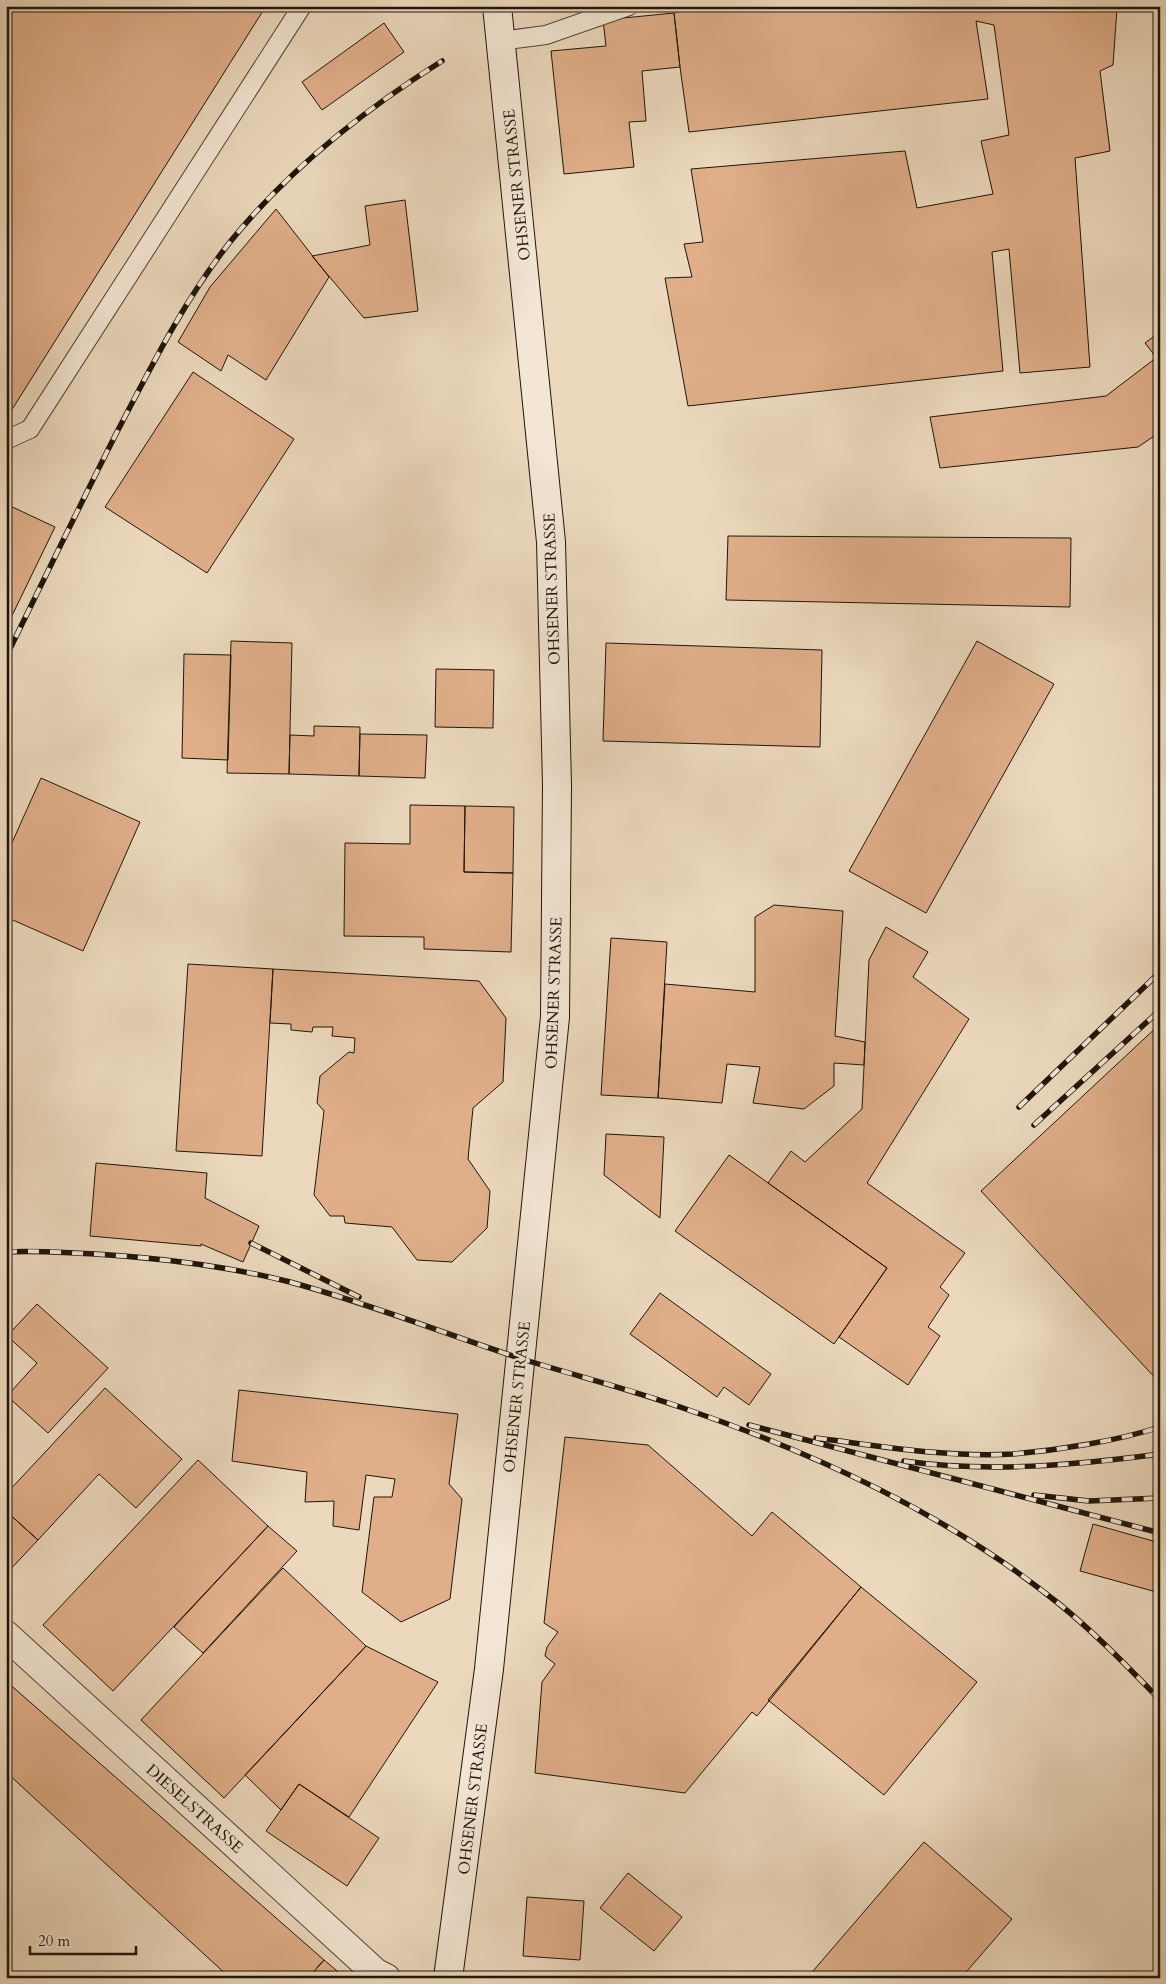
<svg xmlns="http://www.w3.org/2000/svg" width="1166" height="1984" viewBox="0 0 1166 1984" font-family="Cardo,serif">
	<style>
		.building { fill: #e0af8a; stroke: #1d150a }
		.lines { fill: none; stroke-linecap: round; stroke-linejoin: round }
		.lane-casing { stroke: #514637; stroke-width: 20 }
		.street-casing { stroke: #514637; stroke-width: 30 }
		.secondary-casing { stroke: #1d150a; stroke-width: 30 }
		.lane { stroke: #f3e6d4; stroke-width: 18 }
		.street { stroke: #f3e6d4; stroke-width: 28 }
		.secondary { stroke: #f3e6d4; stroke-width: 28 }
		.rail-casing { stroke: #1d150a; stroke-width: 5.5 }
		.rail { stroke: #f3e6d4; stroke-width: 4; stroke-dasharray: 11; stroke-linecap: butt }
		.labels { text-anchor: middle; stroke-width: 5; stroke-linejoin: round; paint-order: stroke }
		.street-label { font-size: 16px; fill: #1d150a; stroke: #f3e6d4 }
	</style>
	<rect width="100%" height="100%" fill="#ecd9bd"/>
	<filter id="stains"><feTurbulence type="fractalNoise" baseFrequency=".004" numOctaves="4"/><feColorMatrix values="0 0 0 0 .2 0 0 0 0 .09 0 0 0 0 .02 0 0 0 .5 -.17"/></filter>
	<radialGradient id="worn" r=".72"><stop offset=".6" stop-color="#630" stop-opacity="0"/><stop offset="1" stop-color="#630" stop-opacity=".3"/></radialGradient>
	<path class="building" d="M6 6H266L6 419Z
		M700 6H1104L1117 8 1113 65 1100 71 1110 151 1075 158 1090 367 1020 373 1009 249 992 252 1003 371 688 406 665 278 692 277 684 244 703 242 691 169 905 151 917 208 993 194 981 141 1009 135 994 25 976 21 988 99 689 132 680 67 674 13Z
		M674 13 680 67 642 71 646 121 629 122 634 167 564 174 551 51 606 46 603 20Z
		M384 23 404 52 322 110 302 82Z
		M405 200 418 311 364 318 312 256 370 245 365 206Z
		M276 209 329 277 266 380 228 355 221 371 178 342 210 287Z
		M1160 332V362L1145 343Z
		M1156 358 1160 362V432L1138 447 940 468 930 417 1106 396Z
		M193 372 294 439 207 573 105 507Z
		M6 504 55 527 6 628Z
		M728 536 1071 538 1070 607 726 600Z
		M231 641 292 643 289 774 227 773Z
		M977 641 1054 684 926 913 849 871Z
		M606 643 822 650 820 747 603 741Z
		M184 654 231 655 228 760 182 758Z
		M436 669 494 670 493 728 435 727Z
		M314 726 360 727 359 776 289 774 290 735 314 736Z
		M360 734 427 735 425 778 359 776Z
		M41 778 140 822 83 951 6 917V856Z
		M410 805 465 806 464 872 513 873 511 952 424 949V937L344 936 345 843 410 844Z
		M465 806 514 807 513 873 464 872Z
		M774 905 843 911 835 1036 865 1042 864 1065 834 1063V1086L804 1109 753 1103 760 1067 727 1064 722 1103 658 1098 665 984 755 992V917Z
		M886 927 928 952 913 977 969 1019 867 1183 965 1253 940 1287 949 1295 928 1327 940 1336 908 1385 839 1337 887 1268 768 1183 791 1151 805 1162 862 1109 869 960Z
		M611 938 667 942 658 1098 601 1095Z
		M188 964 273 969 262 1156 176 1151Z
		M273 969 479 981 506 1018 503 1082 473 1108 468 1159 490 1191 487 1228 452 1262 417 1260 392 1227 345 1223 344 1216H330L314 1195 324 1111 317 1103 320 1076 349 1052 354 1053 355 1038 332 1036 333 1027H313L312 1032 291 1030V1024L270 1023Z
		M1160 1024V1383L981 1191Z
		M606 1134 664 1137 660 1218 604 1175Z
		M729 1155 887 1268 834 1344 675 1231Z
		M96 1163 207 1173 205 1198 259 1226 243 1262 201 1244V1246L90 1236Z
		M660 1293 771 1374 749 1405 724 1387 717 1397 630 1334Z
		M37 1304 108 1368 48 1433 7 1396 37 1363 7 1336Z
		M105 1388 182 1459 136 1508 99 1474 38 1540 6 1511V1494Z
		M239 1390 458 1414 449 1484 462 1499 450 1599 401 1622 362 1592 374 1497H392L395 1479 366 1475 359 1530 333 1526 334 1501 305 1502 307 1472 232 1461Z
		M565 1437 648 1445 752 1536 772 1512 861 1587 757 1716 752 1712 685 1793 535 1773 542 1682 555 1664 545 1656 547 1647 558 1632 544 1623Z
		M198 1460 268 1526 113 1691 43 1625Z
		M6 1511 38 1540 6 1574Z
		M1093 1524 1160 1543V1593L1080 1571Z
		M268 1526 297 1551 203 1653 174 1627Z
		M283 1568 366 1646 224 1798 141 1720Z
		M861 1587 977 1682 884 1795 768 1700Z
		M366 1646 438 1682 349 1817 299 1784 281 1810 245 1775Z
		M6 1681 324 1960 308 1978H230L6 1772Z
		M299 1784 379 1838 347 1886 266 1831Z
		M924 1842 1012 1919 961 1978H807Z
		M628 1873 682 1917 654 1951 600 1908Z
		M527 1897 584 1901 580 1960 523 1956Z
		M324 1960 336 1970 342 1978H308Z"/>
	<g class="lines">
		<g class="lane-casing">
			<path id="lane" d="M500 41 546 35 629 6
				M6 440 30 429 302 6"/>
		</g>
		<g class="street-casing">
			<path id="street" d="M6 1635 376 1973 386 1978"/>
		</g>
		<g class="secondary-casing">
			<path id="secondary" d="M448 1978 489 1669 555 1017 557 785 551 542 497 6"/>
		</g>
		<use href="#lane" class="lane"/>
		<use href="#street" class="street"/>
		<use href="#secondary" class="secondary"/>
		<g class="rail-casing">
			<path id="rail" d="M6 657C43 581 80 505 118 430 152 365 185 299 230 242 289 169 364 110 442 61
				M1019 1107 1160 972
				M1034 1125 1160 1010
				M251 1243 359 1297
				M6 1252C36 1250 66 1253 95 1254 160 1258 227 1266 290 1282 367 1303 443 1333 519 1358 573 1375 629 1389 683 1408 817 1454 947 1514 1058 1603 1095 1633 1127 1666 1160 1700
				M749 1425 1160 1533
				M816 1438C881 1446 948 1458 1013 1454 1059 1450 1117 1441 1160 1427
				M904 1461C988 1473 1076 1465 1160 1454
				M1034 1495 1089 1501 1160 1498"/>
		</g>
		<use href="#rail" class="rail"/>
	</g>
	<g class="labels">
		<g class="street-label">
			<text transform="translate(516 185) rotate(-96)" y="6">OHSENER STRASSE</text>
			<text transform="translate(551 589) rotate(-92)" y="6">OHSENER STRASSE</text>
			<text transform="translate(553 993) rotate(-88)" y="6">OHSENER STRASSE</text>
			<text transform="translate(516 1397) rotate(-84)" y="6">OHSENER STRASSE</text>
			<text transform="translate(472 1799) rotate(-83)" y="6">OHSENER STRASSE</text>
			<text transform="translate(195 1808) rotate(42)" y="6">DIESELSTRASSE</text>
		</g>
	</g>
	<rect width="1166" height="1984" fill="none" stroke="#ecd9bd" stroke-width="25"/>
	<rect x="8" y="8" width="1151" height="1969" fill="none" stroke="#1d150a" stroke-width="2.5"/>
	<rect x="12" y="12" width="1141" height="1959" fill="none" stroke="#1d150a"/>
	<path d="M30 1946v8h106v-8" fill="none" stroke="#1d150a" stroke-width="2.5"/>
	<text x="38" y="1946" font-size="15" fill="#1d150a" stroke="#f3e6d4" stroke-width="4" paint-order="stroke">20 m</text>
	<rect width="100%" height="100%" filter="url(#stains)"/>
	<rect width="100%" height="100%" fill="url(#worn)"/>
</svg>
